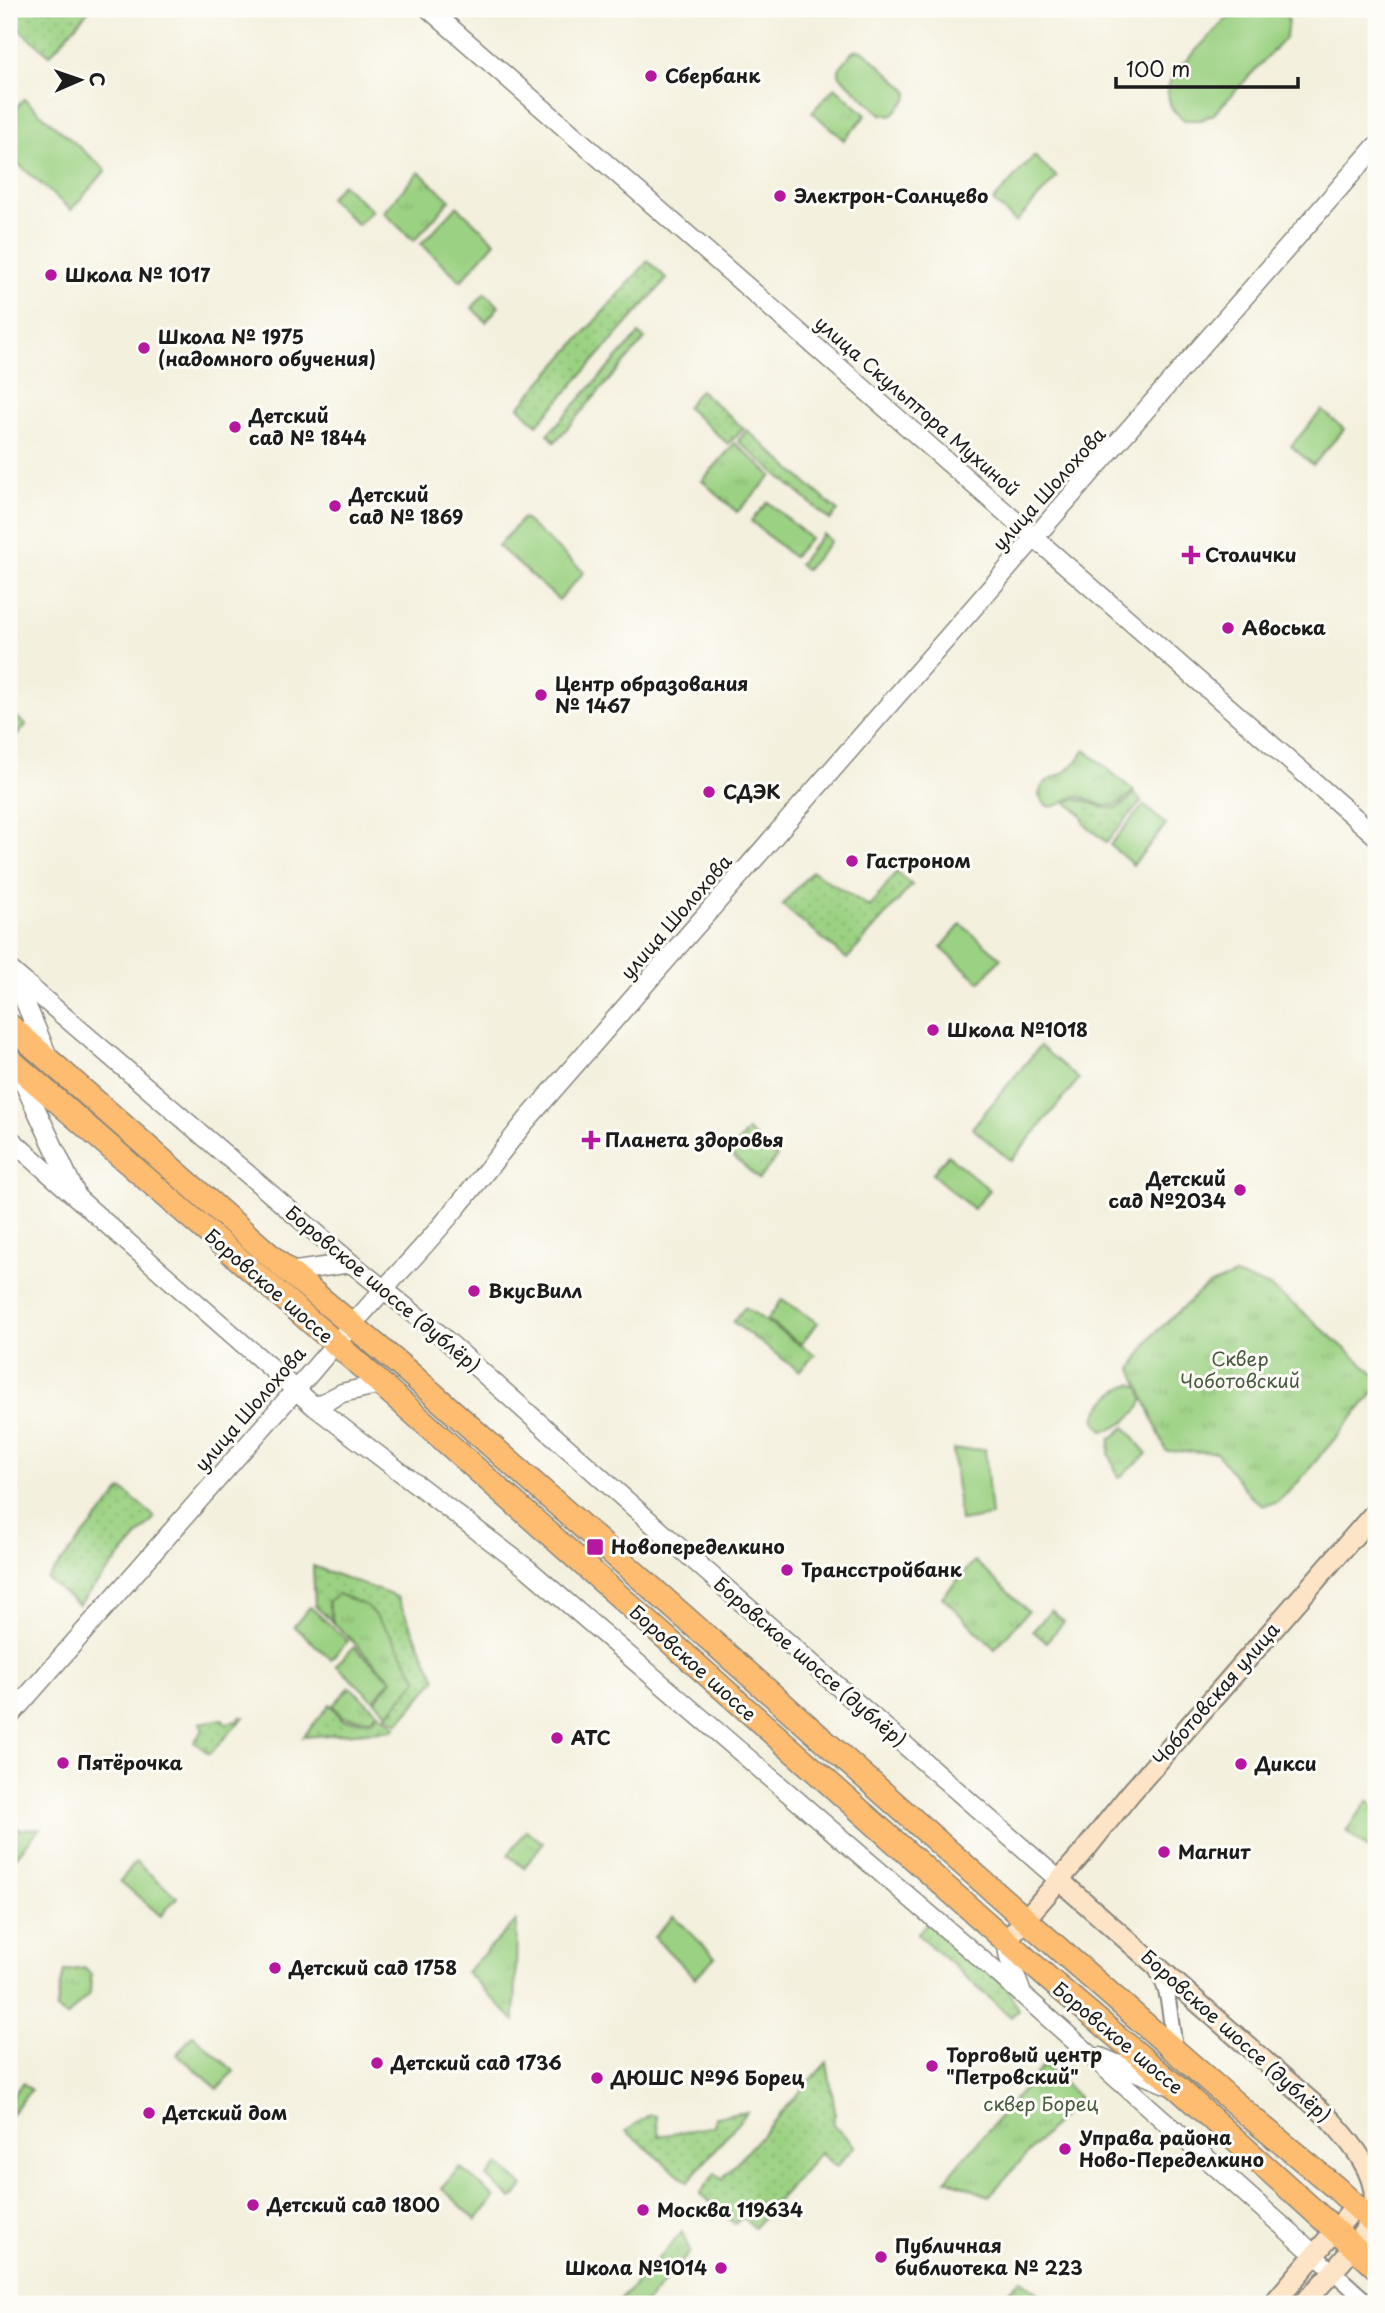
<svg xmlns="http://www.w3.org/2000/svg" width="1385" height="2313" viewBox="0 0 1385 2313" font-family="'Playpen Sans',sans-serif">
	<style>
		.grass { fill: url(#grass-dots); stroke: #5c764f; stroke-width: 2 }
		.park { fill: url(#park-tufts); stroke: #5c764f; stroke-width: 2 }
		.garden { fill: #9bd182; stroke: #5c764f; stroke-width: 2 }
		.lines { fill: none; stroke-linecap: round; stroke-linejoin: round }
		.minor-casing { stroke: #88867d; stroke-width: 18 }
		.tertiary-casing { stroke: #88867d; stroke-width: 21 }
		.secondary-casing { stroke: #88867d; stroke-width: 23 }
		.primary-casing { stroke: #88867d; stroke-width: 26 }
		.minor { stroke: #fff; stroke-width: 14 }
		.tertiary { stroke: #fff; stroke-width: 18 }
		.secondary { stroke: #fee4c6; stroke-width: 19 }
		.primary { stroke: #fdbc70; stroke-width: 23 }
		.poi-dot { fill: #b5179e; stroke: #fdfcf7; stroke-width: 2.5 }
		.labels { text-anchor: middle; stroke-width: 6; stroke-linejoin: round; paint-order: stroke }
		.poi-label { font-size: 19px; font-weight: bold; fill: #1c1c1c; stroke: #fdfcf7; text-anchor: start }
		.street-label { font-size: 19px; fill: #1c1c1c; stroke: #fdfcf7 }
		.park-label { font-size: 19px; fill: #485b40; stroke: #fdfcf7 }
	</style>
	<defs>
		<pattern id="grass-dots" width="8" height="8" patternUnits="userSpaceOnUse" patternTransform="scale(1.75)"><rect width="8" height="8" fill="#9bd182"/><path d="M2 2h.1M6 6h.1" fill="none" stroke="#85b370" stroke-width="1.8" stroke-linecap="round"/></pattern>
		<pattern id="park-tufts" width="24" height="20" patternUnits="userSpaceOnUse" patternTransform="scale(1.75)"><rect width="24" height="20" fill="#9bd182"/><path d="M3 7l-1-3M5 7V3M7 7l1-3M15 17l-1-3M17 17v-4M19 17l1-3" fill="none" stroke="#85b370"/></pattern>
	</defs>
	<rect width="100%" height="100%" fill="#fdfcf7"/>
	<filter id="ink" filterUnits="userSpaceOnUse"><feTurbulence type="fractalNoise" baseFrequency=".0143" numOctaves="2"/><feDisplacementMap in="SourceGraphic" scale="14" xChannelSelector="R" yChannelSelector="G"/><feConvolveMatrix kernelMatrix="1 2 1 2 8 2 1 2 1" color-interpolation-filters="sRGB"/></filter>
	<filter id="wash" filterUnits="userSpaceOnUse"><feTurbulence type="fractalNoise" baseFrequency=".00686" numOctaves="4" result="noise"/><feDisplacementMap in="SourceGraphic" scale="28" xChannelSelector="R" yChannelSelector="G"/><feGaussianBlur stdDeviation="1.57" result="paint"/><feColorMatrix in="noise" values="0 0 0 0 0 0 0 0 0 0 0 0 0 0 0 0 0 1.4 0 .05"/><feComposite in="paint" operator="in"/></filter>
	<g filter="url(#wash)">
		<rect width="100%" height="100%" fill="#f4f0de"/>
		<path class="grass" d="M9 9H90L50 55 9 21Z
			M648 261 667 279 537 425 519 407Z
			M639 334 645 339 555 442 548 434Z
			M700 390 744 429 728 444 686 407Z
			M747 430 838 511 830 520 738 441Z
			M1134 794 1142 801 1106 842 1084 824C1082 810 1075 811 1066 802 1095 790 1104 828 1134 794Z
			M812 871 870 907 896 872 912 885 847 959 782 905Z
			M122 1489 155 1517 78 1605 47 1579Z
			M313 1566 397 1597 436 1679 399 1723 387 1716 417 1680 390 1634 367 1606 328 1602 333 1622 315 1606Z
			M330 1704 342 1720 373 1721 379 1713 396 1726 392 1730 303 1737Z
			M239 1717H244L210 1754 194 1742 203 1729 200 1723 223 1719 224 1723 238 1721Z
			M929 1921 1008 1987 1018 2010 1011 2017 917 1934Z
			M827 2062 835 2111 833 2124 855 2146 836 2167 820 2153 754 2228 743 2217 735 2224 700 2194 715 2173 722 2179Z
			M23 2083 31 2090 9 2117V2099Z
			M747 2112 688 2182 626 2131 649 2115 656 2116 659 2136 714 2126 715 2117Z"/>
		<path class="park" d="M835 87 866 115 844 140 812 112Z
			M419 172 450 200 414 241 383 212Z
			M342 184 372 210 358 225 329 198Z
			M485 293 499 306 486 322 472 308Z
			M735 443 772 476 737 512 702 481Z
			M823 534 831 541 806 570 799 564Z
			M9 711 26 725 10 744 9 742Z
			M1085 750 1134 791C1122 803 1111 811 1094 802 1089 799 1085 797 1078 797 1066 797 1060 809 1047 806L1039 796C1041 779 1054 779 1066 771 1074 765 1080 758 1085 750Z
			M748 1131 777 1157 759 1179 729 1153Z
			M1235 1275 1268 1286 1298 1308 1376 1375V1390L1294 1487 1276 1503 1263 1505 1251 1497 1216 1452 1166 1451 1132 1369 1151 1337 1205 1287Z
			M745 1307 815 1355 799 1371 733 1322Z
			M1125 1427 1147 1454 1119 1478 1109 1453 1110 1440Z
			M975 1561 1028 1611 995 1649 942 1597Z
			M338 1594 367 1606 390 1634 418 1680 388 1714 375 1701 392 1680 333 1622 328 1602Z
			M1051 1610 1064 1622 1046 1642 1033 1631Z
			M350 1687 378 1712 371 1719 342 1717 333 1705Z
			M1368 1801 1376 1810V1849L1373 1852 1346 1831Z
			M40 1828 9 1865V1830Z
			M526 1830 543 1843 524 1868 508 1855Z
			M517 1920 515 2021 466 1972Z
			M84 1968 91 1974 90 1993 67 2017 56 2010 64 1971Z
			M1044 2065 1079 2097 989 2196 946 2179Z
			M499 2164 524 2186 512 2199 487 2177Z
			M682 2232 690 2252 645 2304H617Z
			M1021 2279 1050 2304H997Z"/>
		<path class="garden" d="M1236 9H1282L1288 19 1286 37 1214 114 1201 120H1184L1171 108 1167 90 1173 74Z
			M857 50 865 52 908 91V98L891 116 881 114 839 75V69L852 52Z
			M24 99 106 170 71 210 9 156V116Z
			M1034 156 1057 177 1016 222 993 201Z
			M457 206 495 242 461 281 421 244Z
			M1322 410 1344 429 1313 465 1291 446Z
			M768 502 810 538 793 557 751 521Z
			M523 518 584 572 559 600 498 546Z
			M1144 805 1166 825 1133 865 1110 845Z
			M961 924 1001 958 980 982 941 948Z
			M1040 1046 1079 1079 1011 1161 972 1128Z
			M948 1155 990 1190 973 1209 932 1174Z
			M782 1299 818 1323 801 1344 767 1320Z
			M1132 1384 1140 1388C1141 1392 1143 1395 1143 1399 1142 1412 1115 1431 1103 1431L1095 1420C1097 1405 1118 1387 1132 1384Z
			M985 1449 991 1516 960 1521 953 1450Z
			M310 1607 348 1641 331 1659 294 1626Z
			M354 1647 391 1680 374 1700 336 1665Z
			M136 1862 177 1897 161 1916 120 1881Z
			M674 1916 715 1957 695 1978 654 1937Z
			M193 2035 234 2071 218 2089 177 2054Z
			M460 2167 495 2198 476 2220 442 2188Z"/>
	</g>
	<g filter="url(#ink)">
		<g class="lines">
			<g class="minor-casing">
				<path id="minor" d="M1157 1971C1172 1993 1169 2024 1176 2049
					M1315 2255 1369 2304"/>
			</g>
			<g class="tertiary-casing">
				<path id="tertiary" d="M429 9 1376 836
					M9 969 351 1263 438 1333 673 1542 1059 1880
					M15 978 49 1059
					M18 1071 76 1194
					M9 1138 315 1407 528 1569 1023 1995 1315 2255
					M289 1272 351 1263
					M315 1407 342 1393 380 1384
					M9 1717 313 1370C340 1338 367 1308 395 1277 442 1228 484 1174 526 1121L1376 146
					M1006 1941 1009 1958 1021 1991
					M1100 2057 1168 2085"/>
			</g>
			<g class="secondary-casing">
				<path id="secondary" d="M1059 1880 1328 2117C1349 2140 1379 2173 1374 2207 1370 2236 1323 2282 1303 2304
					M1006 1941 1081 1855 1129 1795 1376 1511
					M1273 2304 1355 2207"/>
			</g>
			<g class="primary-casing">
				<path id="primary" d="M9 1025 289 1272 407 1371 1069 1958 1253 2119 1335 2187 1376 2225
					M9 1059 335 1343 1050 1980 1180 2090 1376 2267"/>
			</g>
			<use href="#minor" class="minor"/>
			<use href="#tertiary" class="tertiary"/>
			<use href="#secondary" class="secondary"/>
			<use href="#primary" class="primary"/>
		</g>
	</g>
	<g class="poi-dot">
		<circle cx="651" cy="76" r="7"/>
		<circle cx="780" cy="196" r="7"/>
		<circle cx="51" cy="275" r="7"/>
		<circle cx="144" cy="348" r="7"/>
		<circle cx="235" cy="427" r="7"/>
		<circle cx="335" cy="506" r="7"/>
		<path d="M1187.5 544.5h7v7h7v7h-7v7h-7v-7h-7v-7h7z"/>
		<circle cx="1228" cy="628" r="7"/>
		<circle cx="541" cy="695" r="7"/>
		<circle cx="709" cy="792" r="7"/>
		<circle cx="852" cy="861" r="7"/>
		<circle cx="933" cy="1030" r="7"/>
		<path d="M587.5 1129.5h7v7h7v7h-7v7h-7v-7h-7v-7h7z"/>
		<circle cx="1240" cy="1190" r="7"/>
		<circle cx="474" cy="1291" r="7"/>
		<rect x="586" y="1538" width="18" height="18" rx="3.5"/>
		<circle cx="787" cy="1570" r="7"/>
		<circle cx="557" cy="1738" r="7"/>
		<circle cx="63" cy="1763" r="7"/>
		<circle cx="1241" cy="1764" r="7"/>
		<circle cx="1164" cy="1852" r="7"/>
		<circle cx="275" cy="1968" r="7"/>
		<circle cx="377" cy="2063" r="7"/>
		<circle cx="932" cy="2066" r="7"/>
		<circle cx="597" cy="2078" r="7"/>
		<circle cx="149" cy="2113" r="7"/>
		<circle cx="1065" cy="2149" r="7"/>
		<circle cx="253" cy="2205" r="7"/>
		<circle cx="643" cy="2210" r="7"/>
		<circle cx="881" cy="2257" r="7"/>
		<circle cx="721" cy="2268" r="7"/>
	</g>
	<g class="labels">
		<g class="poi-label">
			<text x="665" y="83">Сбербанк</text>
			<text x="794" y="203">Электрон-Солнцево</text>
			<text x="65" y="282">Школа № 1017</text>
			<text x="158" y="344">Школа № 1975<tspan x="158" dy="22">(надомного обучения)</tspan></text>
			<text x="249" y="423">Детский<tspan x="249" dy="22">сад № 1844</tspan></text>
			<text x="349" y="502">Детский<tspan x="349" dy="22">сад № 1869</tspan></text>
			<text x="1205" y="562">Столички</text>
			<text x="1242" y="635">Авоська</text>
			<text x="555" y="691">Центр образования<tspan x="555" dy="22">№ 1467</tspan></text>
			<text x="723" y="799">СДЭК</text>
			<text x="866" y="868">Гастроном</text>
			<text x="947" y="1037">Школа №1018</text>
			<text x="605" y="1147">Планета здоровья</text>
			<text x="1226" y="1186" text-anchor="end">Детский<tspan x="1226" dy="22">сад №2034</tspan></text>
			<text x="488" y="1298">ВкусВилл</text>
			<text x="611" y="1554">Новопеределкино</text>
			<text x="801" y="1577">Трансстройбанк</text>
			<text x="571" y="1745">АТС</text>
			<text x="77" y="1770">Пятёрочка</text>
			<text x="1255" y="1771">Дикси</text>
			<text x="1178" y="1859">Магнит</text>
			<text x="289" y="1975">Детский сад 1758</text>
			<text x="946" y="2062">Торговый центр<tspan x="946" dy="22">"Петровский"</tspan></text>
			<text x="391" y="2070">Детский сад 1736</text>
			<text x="611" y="2085">ДЮШС №96 Борец</text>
			<text x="163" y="2120">Детский дом</text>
			<text x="1079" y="2145">Управа района<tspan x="1079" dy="22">Ново-Переделкино</tspan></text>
			<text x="267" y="2212">Детский сад 1800</text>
			<text x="657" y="2217">Москва 119634</text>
			<text x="895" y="2253">Публичная<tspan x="895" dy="22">библиотека № 223</tspan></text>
			<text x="707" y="2275" text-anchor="end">Школа №1014</text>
		</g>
		<g class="street-label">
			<text transform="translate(917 406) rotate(41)" y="7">улица Скульптора Мухиной</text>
			<text transform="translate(1049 489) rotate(-48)" y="7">улица Шолохова</text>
			<text transform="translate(676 917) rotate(-49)" y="7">улица Шолохова</text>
			<text transform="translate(269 1286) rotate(41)" y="7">Боровское шоссе</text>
			<text transform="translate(383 1289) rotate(40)" y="7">Боровское шоссе (дублёр)</text>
			<text transform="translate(250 1409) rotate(-49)" y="7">улица Шолохова</text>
			<text transform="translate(810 1662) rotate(41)" y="7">Боровское шоссе (дублёр)</text>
			<text transform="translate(693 1663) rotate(42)" y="7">Боровское шоссе</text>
			<text transform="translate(1216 1694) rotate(-49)" y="7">Чоботовская улица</text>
			<text transform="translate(1236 2036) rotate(42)" y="7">Боровское шоссе (дублёр)</text>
			<text transform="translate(1118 2038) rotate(40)" y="7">Боровское шоссе</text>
		</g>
		<g class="park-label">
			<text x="1240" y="1366">Сквер<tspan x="1240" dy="22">Чоботовский</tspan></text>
			<text x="1041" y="2111">сквер Борец</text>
		</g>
	</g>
	<rect width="1385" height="2313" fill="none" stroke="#fdfcf7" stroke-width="35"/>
	<g transform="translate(80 80) rotate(88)" stroke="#fdfcf7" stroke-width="5" paint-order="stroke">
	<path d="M0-5L12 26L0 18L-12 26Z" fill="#1c1c1c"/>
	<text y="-10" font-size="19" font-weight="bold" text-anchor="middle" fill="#1c1c1c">С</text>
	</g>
	<path d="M1116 77v10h182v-10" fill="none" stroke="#1c1c1c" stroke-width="3.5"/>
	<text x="1126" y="77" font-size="21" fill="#1c1c1c" stroke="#fdfcf7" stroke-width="5" paint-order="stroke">100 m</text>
</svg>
